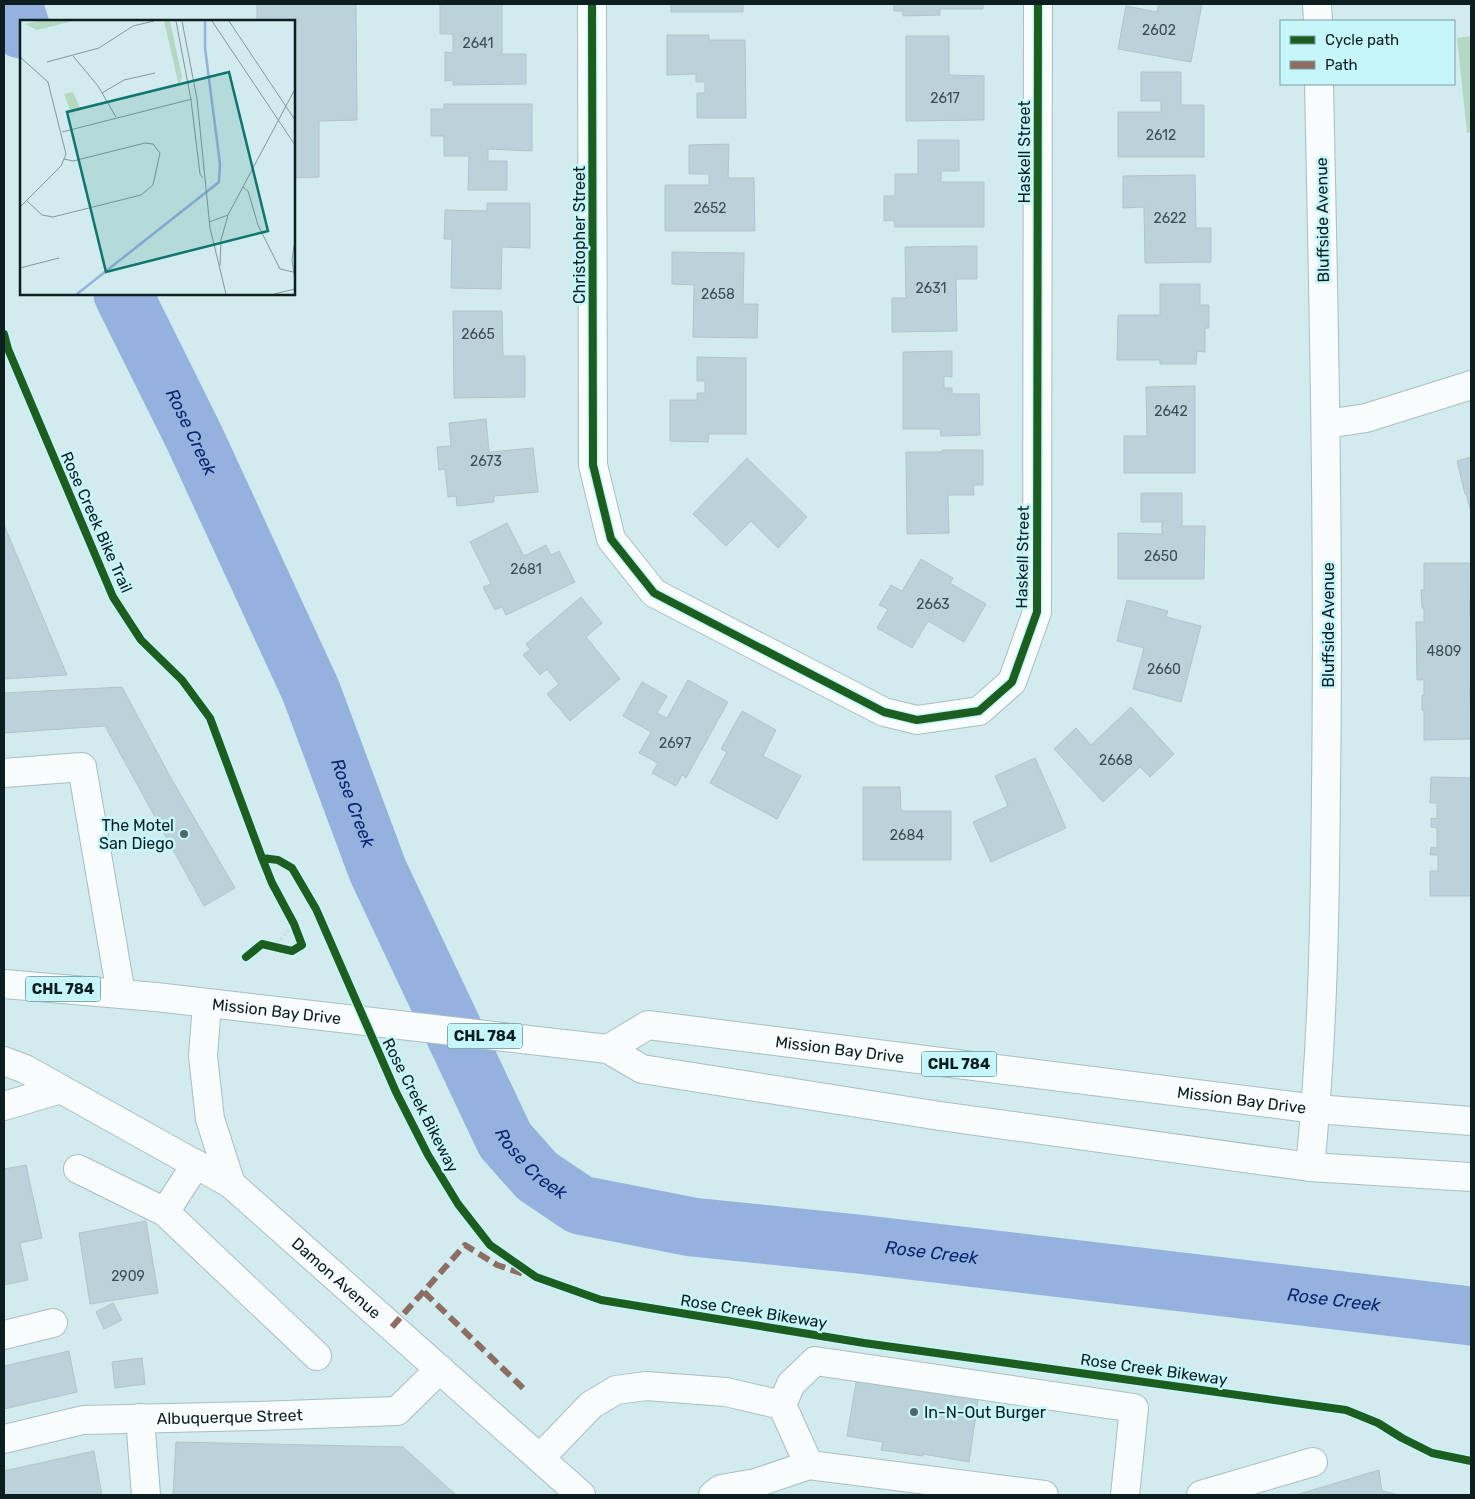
<svg xmlns="http://www.w3.org/2000/svg" width="1475" height="1499" viewBox="0 0 1475 1499" font-family="Rubik,sans-serif">
	<style>
		.green { fill: #b5d8c2 }
		.lines { fill: none; stroke-linecap: round; stroke-linejoin: round }
		.river { stroke: #95b2df; stroke-width: 59 }
		.building { fill: #bcd2da; stroke: #b3c4ca }
		.minor-casing { stroke: #aabec0; stroke-width: 30 }
		.major-casing { stroke: #aabec0; stroke-width: 30 }
		.highway-casing { stroke: #aabec0; stroke-width: 30 }
		.path { stroke: #d3dbdc; stroke-width: 3; stroke-dasharray: 2.5 2.5; stroke-linecap: butt }
		.minor { stroke: #f8fcfc; stroke-width: 28 }
		.major { stroke: #f8fcfc; stroke-width: 28 }
		.highway { stroke: #f8fcfc; stroke-width: 28 }
		.quiet { stroke: #8d6e63; stroke-width: 6; stroke-dasharray: 12 6; stroke-linecap: butt }
		.cycleway-casing { stroke: #c6f5fa; stroke-width: 11 }
		.cycleway { stroke: #1b5e20; stroke-width: 8 }
		.poi-dot { fill: #516668; stroke: #c6f5fa; stroke-width: 2 }
		.labels { text-anchor: middle; stroke-width: 5; stroke-linejoin: round; paint-order: stroke }
		.number-label { font-size: 14px; fill: #3b4e52 }
		.shield { fill: #c6f5fa; stroke: #445e61; stroke-width: 1 }
		.shield-label { font-size: 15px; font-weight: bold; fill: #0c1e20 }
		.street-label { font-size: 16px; fill: #0c1e20; stroke: #c6f5fa }
		.poi-label { font-size: 16px; fill: #0c1e20; stroke: #c6f5fa; text-anchor: end }
		.water-label { font-size: 18px; font-style: italic; fill: #0b266e; stroke: #c6f5fa }
		.inset-river { fill: none; stroke: #95b2df; stroke-width: 2.5 }
		.inset-road { fill: none; stroke: #83999c; stroke-width: 1 }
		.view { fill: #0f766e; fill-opacity: 0.15; stroke: #0f766e; stroke-width: 2.5 }
		.inset-edge { fill: none; stroke: #0c1e20; stroke-width: 2.5 }
	</style>
	<rect width="100%" height="100%" fill="#d2ebee"/>
	<path class="green" d="M1471 36V132L1467 133 1457 38Z"/>
	<g class="lines">
		<g class="river">
			<path d="M13 4 21 29"/>
			<path id="s1" d="M123 294 194 437 311 691 378 871 505 1140 537 1176 580 1205 692 1227 858 1244 1471 1316"/>
		</g>
	</g>
	<path class="building" d="M257 4H356L357 120 319 121V177L294 178V21H257Z
		M440 4H502V54H526V84L453 85V80L445 81V52L453 53V34H440Z
		M671 4H743V12H671Z
		M894 4H983V9H940V15L903 16V11H894Z
		M1159 4H1202L1191 62 1118 49 1126 6 1157 12Z
		M667 35H709V40H745L746 118H697V93H705V82H696V74L667 75Z
		M906 36H949V75L984 76V120L906 121Z
		M1141 72H1181V105H1204V157H1118V112H1161V101H1141Z
		M444 104H532V151L488 149V161H507V190H468L469 156H444V136H431V109H444Z
		M918 140H959V171H941V182H984V227H895L894 220 884 221V196H895V174H918Z
		M729 144 728 178H754L755 231H665V185H709V174H689V145Z
		M1195 175 1196 228H1211V262L1145 263 1144 207 1123 208V176Z
		M487 203H530V248L502 247 501 289 451 288 452 239H444L445 210 487 211Z
		M977 246V279H956L957 331 892 332V298H906L905 247Z
		M672 252 744 253 743 304H758L757 338 693 337 694 285 672 284Z
		M1160 284H1200V305H1209V328H1205V352L1197 351 1196 364H1160V360H1117L1118 315H1160Z
		M453 311H502L503 356H525V397L454 398Z
		M952 351V377L944 376V388H952V394H979L980 435 941 436 940 429H903V352Z
		M697 357 746 358V434H709L708 442 670 441V400H697V393H705V381H697Z
		M1195 386V473H1124V436H1147L1146 387Z
		M486 419 489 452 533 448 538 492 494 496V502L457 506 456 496 448 497 445 469 439 470 437 447 451 446 449 423Z
		M942 450H983V485H973L974 495H948L949 533 907 534 906 452H941Z
		M1471 457V509H1470L1466 493 1465 494 1457 461Z
		M747 458 807 517 778 548 751 521 726 546 693 514Z
		M1141 493H1182V526H1205L1204 579H1118V533L1162 534V522H1141Z
		M507 523 524 556 546 545 551 555 559 551 575 582 506 615 502 607 495 610 483 587 491 584 470 542Z
		M4 525 67 675 4 679Z
		M921 559 953 578 950 583 986 604 964 642 928 621 912 648 877 628 888 609 879 605 891 585 902 591Z
		M1424 563H1471L1470 616H1471V686H1470L1471 739 1424 740V711L1422 710V695H1424V680H1417L1416 622H1424V608H1422L1421 590H1424Z
		M581 597 602 623 586 637 620 679 570 721 547 694 559 684 547 669 540 675 523 655 530 649 526 644Z
		M1127 600 1168 611 1166 617 1201 626 1181 702 1133 689 1144 648 1117 641Z
		M688 680 728 702 686 778 682 775 676 786 652 773 658 763 639 753 651 732 623 716 642 682 667 696 657 713 667 718Z
		M122 687 172 780 235 888 204 906 105 726 4 733V693Z
		M1131 707 1174 754 1150 777 1140 767 1103 802 1054 749 1076 728 1091 745Z
		M742 711 776 730 763 756 801 776 777 819 710 783 727 752 721 749Z
		M1035 758 1066 828 991 862 973 822 1008 806 995 776Z
		M1431 777 1471 778V896H1430V871H1438V855H1430L1431 847 1437 848V828L1431 827V818L1437 819V803H1430Z
		M863 787H900L901 811H951V860H863Z
		M26 1165 42 1238 20 1243 28 1280 4 1285V1169Z
		M146 1221 158 1293 90 1304 79 1233Z
		M113 1303 122 1320 104 1329 96 1312Z
		M69 1351 77 1392 4 1409V1366Z
		M142 1358 145 1384 115 1388 112 1362Z
		M857 1377 980 1387 969 1462 923 1454V1456L881 1450 883 1442 847 1436Z
		M176 1442 403 1447 456 1495H173Z
		M94 1451 102 1495H4V1471Z
		M1379 1470 1382 1491 1399 1495H1296Z"/>
	<g class="lines">
		<g class="minor-casing">
			<g id="minor">
				<path d="M592 4 593 465 611 539 654 593 884 712 917 720 979 711 1012 682 1037 612 1038 4"/>
				<path d="M1317 4 1318 21"/>
				<path d="M1326 424 1366 418 1471 385"/>
				<path d="M4 773 82 767 121 994"/>
				<path id="s2" d="M207 1003 203 1056 210 1119 231 1184 581 1495"/>
				<path d="M4 1106 61 1089"/>
				<path d="M1310 1167C1323 1040 1325 913 1326 786 1329 552 1324 318 1319 84"/>
				<path d="M78 1169 165 1212 317 1356"/>
				<path d="M165 1212 196 1164"/>
				<path d="M4 1335 53 1323"/>
				<path d="M140 1418 146 1495"/>
				<path id="s3" d="M4 1439 83 1420 258 1416 397 1411 440 1369"/>
				<path d="M540 1458 591 1405 616 1390 646 1386 726 1392 782 1405"/>
				<path d="M809 1465 782 1405 791 1384 815 1361 1134 1408 1125 1495"/>
				<path d="M713 1495 721 1489 756 1483 809 1465 1044 1495"/>
				<path d="M1201 1495 1313 1462"/>
			</g>
		</g>
		<g class="major-casing">
			<g id="major">
				<path id="s4" d="M4 984 156 997 608 1049 642 1069 940 1116 1310 1167"/>
				<path id="s5" d="M608 1049 648 1025 1316 1109"/>
				<path d="M4 1061 25 1069 231 1184"/>
			</g>
		</g>
		<g class="highway-casing">
			<path id="highway" d="M1316 1109 1471 1121
				M1310 1167 1471 1177"/>
		</g>
		<path class="path" d="M274 947 294 924"/>
		<use href="#minor" class="minor"/>
		<use href="#major" class="major"/>
		<use href="#highway" class="highway"/>
		<path class="quiet" d="M424 1292 527 1392
			M392 1327 465 1245 497 1265 524 1274"/>
		<g class="cycleway-casing">
			<path id="cycleway" d="M592 4 593 465 611 539 654 593 884 712 917 720 979 711 1012 682 1037 612 1038 4
				M4 334 8 349 113 597 141 640 182 680 210 718 262 858 272 883 294 924 302 945 292 951 262 944 246 957
				M262 858 278 860 292 868 316 909 396 1092 428 1155 458 1204 490 1245 536 1277 601 1300 864 1343 1346 1410 1378 1423 1402 1438 1432 1453 1471 1461"/>
		</g>
		<use href="#cycleway" class="cycleway"/>
	</g>
	<g class="poi-dot">
		<circle cx="184" cy="834" r="5"/>
		<circle cx="914" cy="1412" r="5"/>
	</g>
	<g class="labels">
		<g class="number-label">
			<text x="1159" y="35">2602</text>
			<text x="478" y="48">2641</text>
			<text x="945" y="103">2617</text>
			<text x="1161" y="140">2612</text>
			<text x="710" y="213">2652</text>
			<text x="1170" y="223">2622</text>
			<text x="931" y="293">2631</text>
			<text x="718" y="299">2658</text>
			<text x="478" y="339">2665</text>
			<text x="1171" y="416">2642</text>
			<text x="486" y="466">2673</text>
			<text x="1161" y="561">2650</text>
			<text x="526" y="574">2681</text>
			<text x="933" y="609">2663</text>
			<text x="1444" y="656">4809</text>
			<text x="1164" y="674">2660</text>
			<text x="675" y="748">2697</text>
			<text x="1116" y="765">2668</text>
			<text x="907" y="840">2684</text>
			<text x="128" y="1281">2909</text>
		</g>
		<g class="shield">
			<rect x="25.5" y="976.5" width="75" height="25" rx="4"/>
			<rect x="447.5" y="1023.5" width="75" height="25" rx="4"/>
			<rect x="921.5" y="1051.5" width="75" height="25" rx="4"/>
		</g>
		<g class="shield-label">
			<text x="63" y="994">CHL 784</text>
			<text x="485" y="1041">CHL 784</text>
			<text x="959" y="1069">CHL 784</text>
		</g>
		<g class="street-label">
			<text transform="translate(1024 152) rotate(-90)" y="6">Haskell Street</text>
			<text transform="translate(1322 220) rotate(-91)" y="6">Bluffside Avenue</text>
			<text transform="translate(579 235) rotate(-90)" y="6">Christopher Street</text>
			<text transform="translate(97 522) rotate(66)" y="6">Rose Creek Bike Trail</text>
			<text transform="translate(1022 557) rotate(-89)" y="6">Haskell Street</text>
			<text transform="translate(1328 625) rotate(-90)" y="6">Bluffside Avenue</text>
			<text dy="6" stroke="none"><textPath href="#s4" startOffset="274">Mission Bay Drive</textPath></text>
			<text dy="6" stroke="none"><textPath href="#s5" startOffset="240">Mission Bay Drive</textPath></text>
			<text dy="6" stroke="none"><textPath href="#s5" startOffset="645">Mission Bay Drive</textPath></text>
			<text transform="translate(421 1105) rotate(63)" y="6">Rose Creek Bikeway</text>
			<text dy="6" stroke="none"><textPath href="#s2" startOffset="326">Damon Avenue</textPath></text>
			<text transform="translate(754 1311) rotate(9)" y="6">Rose Creek Bikeway</text>
			<text transform="translate(1154 1369) rotate(8)" y="6">Rose Creek Bikeway</text>
			<text dy="6" stroke="none"><textPath href="#s3" startOffset="228">Albuquerque Street</textPath></text>
		</g>
		<g class="poi-label">
			<text x="174" y="831">The Motel<tspan x="174" dy="18">San Diego</tspan></text>
			<text x="924" y="1418" text-anchor="start">In-N-Out Burger</text>
		</g>
		<g class="water-label">
			<text dy="6" stroke="none"><textPath href="#s1" startOffset="154">Rose Creek</textPath></text>
			<text dy="6" stroke="none"><textPath href="#s1" startOffset="559">Rose Creek</textPath></text>
			<text dy="6" stroke="none"><textPath href="#s1" startOffset="964">Rose Creek</textPath></text>
			<text dy="6" stroke="none"><textPath href="#s1" startOffset="1384">Rose Creek</textPath></text>
			<text dy="6" stroke="none"><textPath href="#s1" startOffset="1789">Rose Creek</textPath></text>
		</g>
	</g>
	<g transform="translate(20 20)">
		<rect width="275" height="275" fill="#d2ebee"/>
		<path d="M18 1H53L17 10 5 4ZM144 1H150L162 57 159 66ZM53 72 61 90 51 93 44 74Z" fill="#b5d8c2"/>
		<path class="inset-river" d="M57 274 199 162 200 144 185 28V1"/>
		<path class="inset-road" d="M156 1 171 80M162 1 177 79M192 1 275 125M209 1 275 100M53 36 78 66 96 97M0 37 28 62 46 134 41 146 0 187M27 42 79 28 113 6 134 1M82 73 104 60 135 53M177 79 190 208 206 274M171 80 180 154 183 158M42 112 172 79M223 167 228 171 238 205 260 249 273 252M6 180 22 195 33 197 121 175 133 165 140 133 133 124 125 123 53 141 44 139M189 202 208 195 275 69M275 220 272 240 275 261M200 246 201 220 208 195M0 248 39 238M254 274 275 269"/>
		<path class="view" d="M209 52 248 211 86 252 47 92Z"/>
		<rect width="275" height="275" class="inset-edge"/>
	</g>
	<rect width="1475" height="1499" fill="none" stroke="#0c1e20" stroke-width="10"/>
	<rect x="1280" y="20" width="175" height="65" fill="#c6f5fa" stroke="#7c9fa3"/>
	<rect x="1290" y="36" width="25" height="8" fill="#1b5e20" stroke="#7c9fa3"/>
	<text x="1325" y="45" font-size="15" fill="#0c1e20">Cycle path</text>
	<rect x="1290" y="61" width="25" height="8" fill="#8d6e63" stroke="#7c9fa3"/>
	<text x="1325" y="70" font-size="15" fill="#0c1e20">Path</text>
</svg>
